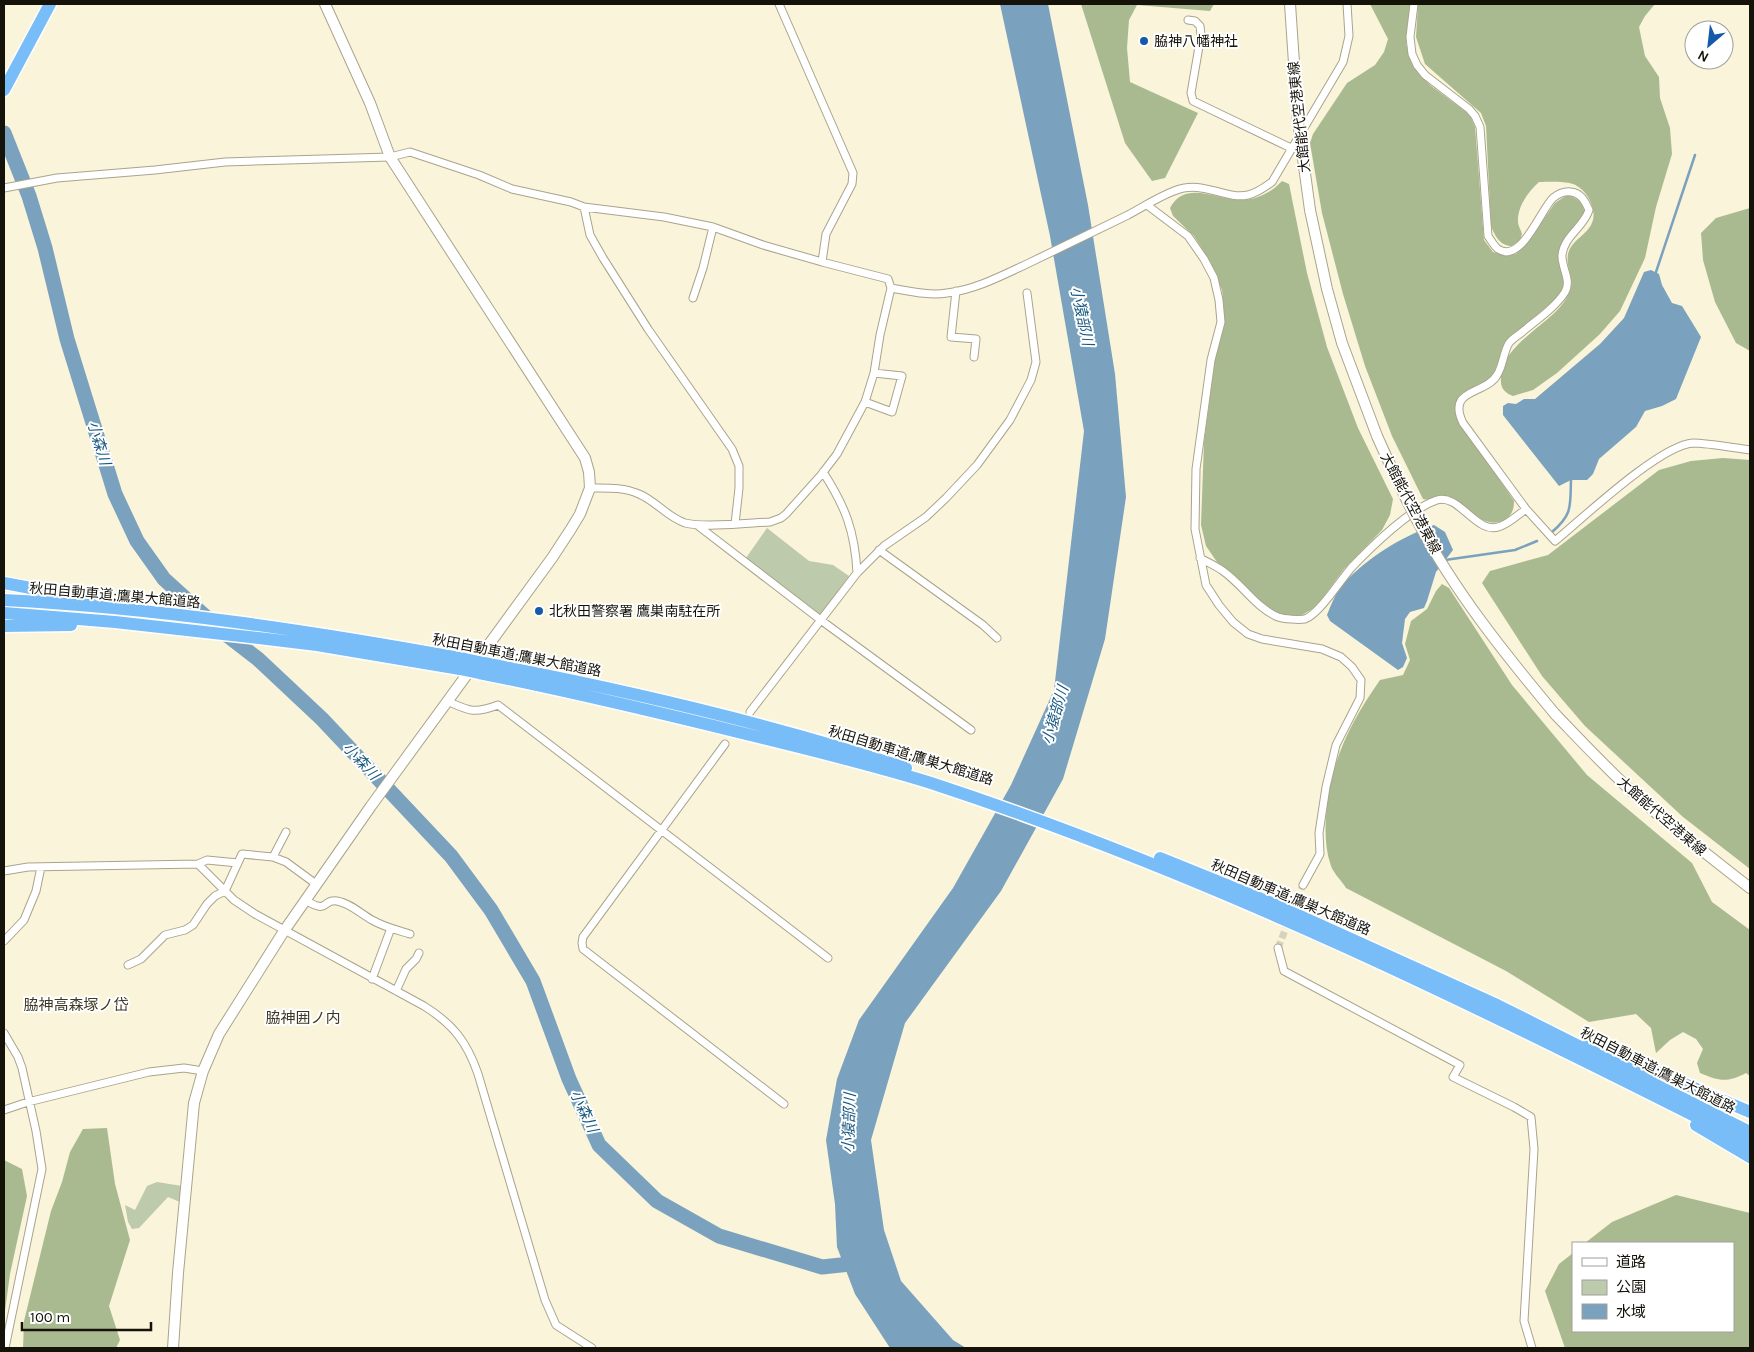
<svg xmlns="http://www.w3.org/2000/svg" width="1754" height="1352" viewBox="0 0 1754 1352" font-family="Karla,'Noto Sans JP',sans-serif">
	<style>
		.green { fill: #bdcaac }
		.forest { fill: #a9ba91 }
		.water { fill: #7aa1bd }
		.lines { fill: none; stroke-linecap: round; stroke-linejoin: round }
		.stream { stroke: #7aa1bd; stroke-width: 2.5 }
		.river { stroke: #7aa1bd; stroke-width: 15 }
		.street-tunnel { stroke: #d7d2bb; stroke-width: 7; stroke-dasharray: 7 3.5; stroke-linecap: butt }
		.street-casing { stroke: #a9a48c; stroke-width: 9 }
		.secondary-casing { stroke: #a9a48c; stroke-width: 12 }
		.highway-casing { stroke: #fff; stroke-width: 15 }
		.street { stroke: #fff; stroke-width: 7 }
		.secondary { stroke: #fff; stroke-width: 10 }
		.highway { stroke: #79bdf8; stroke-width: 12 }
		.secondary-bridge-casing { stroke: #a9a48c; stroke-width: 12; stroke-linecap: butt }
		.highway-bridge-casing { stroke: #fff; stroke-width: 15; stroke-linecap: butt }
		.secondary-bridge { stroke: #fff; stroke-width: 10 }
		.highway-bridge { stroke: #79bdf8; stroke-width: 12 }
		.poi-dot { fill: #1559a9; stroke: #fff; stroke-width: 2 }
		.labels { text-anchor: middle; stroke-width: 4; stroke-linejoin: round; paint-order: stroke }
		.poi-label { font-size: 14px; fill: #141209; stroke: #fff; text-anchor: start }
		.street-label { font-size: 14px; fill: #141209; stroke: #fff }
		.water-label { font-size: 15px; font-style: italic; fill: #185980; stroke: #fff }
		.neighbourhood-label { font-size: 15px; fill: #3e3924; stroke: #fff }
	</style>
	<rect width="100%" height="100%" fill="#f9f4da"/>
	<path class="green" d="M767 528 809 561 833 565 849 576 820 616 746 558Z
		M157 1182 182 1186 180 1202 168 1197 139 1228 132 1229 128 1222 125 1205 135 1210 147 1186Z"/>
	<path class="forest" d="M1081 4H1214L1210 11 1137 5 1129 20 1127 48 1130 82 1198 113 1165 178 1152 181 1125 143Z
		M1370 4H1411L1406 44 1415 68 1430 85 1470 115 1475 127 1484 240 1493 252 1505 256 1516 254 1524 247 1555 203 1567 195C1578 198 1582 202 1585 213L1563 242 1559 260 1564 282 1562 291 1553 301 1506 342 1494 373 1489 380 1462 393 1456 405V416L1514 501C1514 509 1512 516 1504 520 1484 531 1467 505 1450 498 1442 495 1435 496 1428 500L1423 499 1392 436 1365 366 1343 294 1322 213 1310 143 1313 134 1347 83 1375 65 1384 52 1388 39Z
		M1418 4H1655L1645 16 1639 27 1645 56 1659 77 1660 98 1670 128 1672 154 1656 207 1645 258 1620 311 1600 334 1557 373 1533 390 1513 396C1503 392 1500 387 1501 376 1504 344 1547 326 1564 302 1580 279 1565 274 1568 254 1571 241 1585 236 1591 225 1599 211 1587 189 1573 184 1563 181 1549 182 1539 182 1528 192 1517 207 1518 222 1518 226 1521 230 1522 234L1520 240 1512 246C1500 246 1495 236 1491 226L1486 126 1481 113 1425 64 1416 37Z
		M1282 181 1289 184 1307 273 1327 347 1358 428 1393 499 1390 515 1382 530 1344 569 1316 607 1302 615H1282L1263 605 1234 575 1217 562 1206 546 1201 525 1204 442 1216 352 1225 322 1222 290 1211 263 1194 236 1173 216 1170 208C1185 179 1217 200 1241 200 1256 200 1271 193 1282 181Z
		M1750 208V351L1736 343 1715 302 1703 260 1701 233 1716 218Z
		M1723 458 1750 460V869L1683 817 1585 726 1542 676 1482 583 1490 571 1548 555 1659 470 1691 461Z
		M1442 584 1449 588 1512 685 1587 775 1692 863 1712 902 1750 930V1076L1746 1073C1727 1083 1719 1081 1700 1073L1697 1063 1703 1049 1696 1039 1683 1032 1670 1040 1656 1053 1651 1028 1636 1014 1589 1022 1506 971 1346 888C1342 881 1334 874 1331 866 1324 846 1325 825 1327 805 1333 756 1352 720 1380 680L1403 675 1410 660 1405 644 1411 621 1427 609 1436 591Z
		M107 1128 115 1184 130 1240 109 1306 120 1340 116 1348H23L24 1321 51 1211 62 1182 70 1152 83 1129Z
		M4 1160 22 1169 27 1196 10 1274 4 1318Z
		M1676 1195 1750 1213V1348H1565L1545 1291 1559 1264 1573 1253V1331H1733V1243H1585L1612 1222Z"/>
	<path class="water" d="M1000 4H1048L1088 205 1115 374 1126 497 1105 639 1063 779 1001 891 905 1023 871 1140 884 1230 901 1281 953 1340 966 1348H890L855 1294 837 1247 835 1204 826 1140 837 1079 859 1020 953 888 1011 785 1054 690 1084 431 1050 236Z
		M1651 270 1659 274 1662 285 1672 303 1682 306 1701 337 1676 399 1662 406 1645 411 1636 427 1599 459 1593 474 1587 480H1571L1559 486 1503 415V406L1508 403 1516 404 1524 399H1535L1600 344 1624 318 1644 272Z
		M1434 525 1445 532 1453 550 1436 572 1427 601 1424 608 1410 612 1405 619 1402 643 1407 658 1403 667 1398 670 1330 621 1327 615C1331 605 1336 592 1343 584 1367 558 1401 537 1434 525Z"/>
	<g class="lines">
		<path class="stream" d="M1656 272 1695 155
			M1552 532C1573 514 1570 506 1571 480
			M1445 560 1515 550 1537 541"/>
		<path class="river" d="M4 133 29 196 45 248 67 339 115 494 137 541 164 579 218 628 258 659 322 719 451 856 491 910 533 981 569 1079 599 1145 657 1201 719 1236 822 1267 850 1264"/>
		<path class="street-tunnel" d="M1278 948 1303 885"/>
		<g class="street-casing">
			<path id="street" d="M779 4 853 173 852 184 826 234 822 262
				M1414 4 1410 37 1412 54 1417 65 1425 75 1469 109 1475 116 1480 127 1488 236C1491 240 1494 246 1498 249 1521 265 1541 209 1553 198 1558 194 1564 191 1571 192 1581 193 1585 201 1589 210 1584 227 1564 236 1562 255 1561 267 1572 280 1565 292 1555 308 1535 321 1521 333 1517 336 1512 339 1509 343 1503 353 1503 366 1497 375 1486 395 1446 388 1463 423L1526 509 1555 541C1583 518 1660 445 1693 443 1708 443 1734 448 1750 450
				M1188 20 1195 21 1200 26 1201 35 1191 93 1193 101 1291 148
				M4 188 57 178 155 170 225 162 390 157 410 152 479 175 512 189 571 202 584 207 664 217 713 227 763 245 822 262 888 279 891 288 880 335 874 373 865 402 837 454 821 475 786 514 781 518 770 522C749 523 705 528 685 523 667 517 656 501 639 494 623 487 607 488 590 488
				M1147 205 1188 236 1204 259 1214 278 1219 300 1221 322 1211 360 1196 469 1195 529 1206 585 1219 605 1233 622 1248 634 1262 639 1322 649 1341 657 1352 667 1361 680 1360 698 1336 745 1326 787 1319 833 1320 854 1303 885
				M584 207 590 235 603 258 648 329 732 449 739 466V488L735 524
				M891 288C909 291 929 296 947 293 975 290 1003 275 1029 263 1062 247 1095 231 1128 215 1143 207 1158 197 1174 191 1203 179 1224 200 1248 195 1257 193 1265 187 1272 182L1343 62 1349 36 1347 4
				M956 291 951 337 976 339 974 357
				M693 298 703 268 713 227
				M865 402 892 412 902 376 874 373
				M823 472C845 506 855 531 857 573
				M697 525 822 621 971 730
				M879 550 983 625 997 638
				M1200 558C1207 562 1216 566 1223 571 1243 585 1255 607 1278 617 1284 619 1299 620 1305 619 1319 614 1340 581 1351 568 1371 547 1410 509 1437 500 1460 493 1477 537 1501 526 1509 523 1518 515 1526 509
				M447 701C469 711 474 714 498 705L828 958
				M750 712 857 573 884 546 926 517 946 498 977 465 1010 420 1031 380 1036 362 1027 293
				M725 744 583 937 582 943 583 949 784 1104
				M286 832 273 857 242 854 225 891 234 900 255 914 424 1006C453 1024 467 1042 478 1074L545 1300 556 1325 592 1348
				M273 857 286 862 316 884
				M198 864 207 860 238 863
				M4 871 28 867 198 864 225 891 215 896 207 904 193 925 185 930 165 935 141 959 128 965
				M305 900C330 915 321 899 337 901 350 903 361 914 372 920 384 927 397 930 410 934
				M4 941 24 920 36 891 41 867
				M1278 948 1284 971 1460 1065 1453 1077 1514 1107 1531 1117 1534 1149 1524 1321 1532 1348
				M372 979 391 928
				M396 991 406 969 416 959 419 953
				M4 1033 18 1057 22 1068 36 1131 42 1169 5 1348
				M4 1110 28 1102 149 1072 184 1068 203 1071"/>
		</g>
		<g class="secondary-casing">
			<path id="secondary" d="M1310 210 1327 289 1342 343 1377 436
				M1555 714C1583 743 1610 772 1640 799 1675 830 1713 859 1750 888
				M173 1348 178 1273 194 1103 203 1071 219 1034 284 931 371 806 552 558 571 529 580 514 590 488 589 472 585 458 390 157 370 103 325 4"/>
		</g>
		<g class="highway-casing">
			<path id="highway" d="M4 90 50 4
				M4 583 90 599
				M4 600C159 608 312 631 465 659
				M4 613 115 622 267 639 317 645 460 669
				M4 626 71 625
				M484 663C626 690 768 723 906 768
				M479 673C569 691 657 712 746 734 808 749 870 764 931 783 1215 876 1484 1009 1750 1144
				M1160 858 1269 902 1497 1005 1750 1132
				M1589 1043 1750 1112
				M1696 1125 1750 1157"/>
		</g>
		<use href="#street" class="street"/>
		<use href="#secondary" class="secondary"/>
		<use href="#highway" class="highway"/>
		<g class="secondary-bridge-casing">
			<path id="secondary-bridge" d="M1290 4 1298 122 1310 210
				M1377 436C1390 465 1403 494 1418 522 1455 592 1505 654 1555 714"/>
		</g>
		<g class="highway-bridge-casing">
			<path id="highway-bridge" d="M465 659 484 663
				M460 669 479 673"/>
		</g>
		<use href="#secondary-bridge" class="secondary-bridge"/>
		<use href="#highway-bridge" class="highway-bridge"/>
	</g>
	<g class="poi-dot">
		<circle cx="1144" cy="41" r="5"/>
		<circle cx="539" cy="611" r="5"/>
	</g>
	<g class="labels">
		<g class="poi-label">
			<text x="1154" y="46">脇神八幡神社</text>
			<text x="549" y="616">北秋田警察署 鷹巣南駐在所</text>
		</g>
		<g class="street-label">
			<text transform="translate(1299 117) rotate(-96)" y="5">大館能代空港東線</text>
			<text transform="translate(1411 503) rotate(62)" y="5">大館能代空港東線</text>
			<text transform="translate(115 595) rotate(5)" y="5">秋田自動車道;鷹巣大館道路</text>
			<text transform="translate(517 655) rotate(11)" y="5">秋田自動車道;鷹巣大館道路</text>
			<text transform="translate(911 755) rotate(17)" y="5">秋田自動車道;鷹巣大館道路</text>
			<text transform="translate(1662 816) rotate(41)" y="5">大館能代空港東線</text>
			<text transform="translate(1291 897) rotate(23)" y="5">秋田自動車道;鷹巣大館道路</text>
			<text transform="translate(1658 1070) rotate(27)" y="5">秋田自動車道;鷹巣大館道路</text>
		</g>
		<g class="water-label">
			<text transform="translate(1082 316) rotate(78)" y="5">小猿部川</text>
			<text transform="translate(99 443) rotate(73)" y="5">小森川</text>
			<text transform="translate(1055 715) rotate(-74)" y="5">小猿部川</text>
			<text transform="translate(361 761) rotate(47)" y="5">小森川</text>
			<text transform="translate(584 1111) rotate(65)" y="5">小森川</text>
			<text transform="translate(849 1123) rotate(-88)" y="5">小猿部川</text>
		</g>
		<g class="neighbourhood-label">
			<text x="76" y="1010">脇神高森塚ノ岱</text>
			<text x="303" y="1023">脇神囲ノ内</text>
		</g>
	</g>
	<rect width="1754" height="1352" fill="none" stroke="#141209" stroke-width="10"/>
	<rect x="1572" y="1242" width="162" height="90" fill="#ffffff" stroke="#a1a09d"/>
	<rect x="1582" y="1258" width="25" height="8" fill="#ffffff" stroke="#a1a09d"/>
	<text x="1616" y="1267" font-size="15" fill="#141209">道路</text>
	<rect x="1582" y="1280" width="25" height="15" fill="#bdcaac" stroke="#a1a09d"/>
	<text x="1616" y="1292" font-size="15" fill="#141209">公園</text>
	<rect x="1582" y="1304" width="25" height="15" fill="#7aa1bd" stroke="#a1a09d"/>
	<text x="1616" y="1317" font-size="15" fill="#141209">水域</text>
	<g transform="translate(1709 45) rotate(208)"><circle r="24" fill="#ffffff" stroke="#a1a09d"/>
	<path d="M0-4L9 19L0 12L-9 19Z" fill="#1559a9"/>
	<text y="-8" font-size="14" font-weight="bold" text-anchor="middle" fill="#141209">N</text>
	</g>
	<path d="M22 1322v8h129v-8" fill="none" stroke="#141209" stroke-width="2.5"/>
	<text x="30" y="1322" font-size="15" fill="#141209" stroke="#ffffff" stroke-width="4" paint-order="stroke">100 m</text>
</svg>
